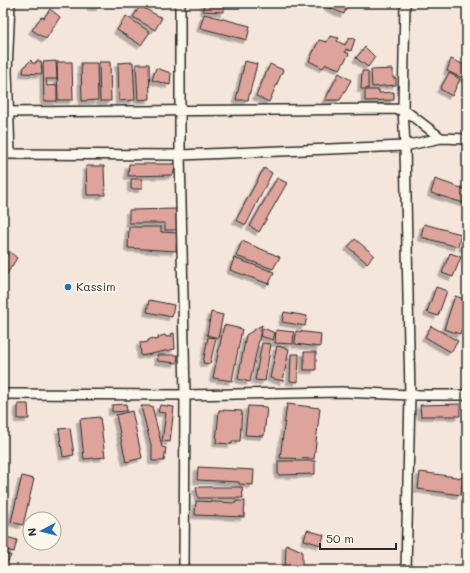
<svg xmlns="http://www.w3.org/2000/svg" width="470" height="573" viewBox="0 0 470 573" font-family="Mali,sans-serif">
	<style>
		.building { fill: #dea49b; stroke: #2b2b2b; filter: url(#shadow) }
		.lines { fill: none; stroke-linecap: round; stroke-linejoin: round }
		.minor-casing { stroke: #2b2b2b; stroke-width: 12 }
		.minor { stroke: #fbf7ec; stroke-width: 9 }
		.poi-dot { fill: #1f6fb2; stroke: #fbf7ec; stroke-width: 1.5 }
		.labels { text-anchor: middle; stroke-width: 4; stroke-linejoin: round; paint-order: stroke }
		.poi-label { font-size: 12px; fill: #2b2b2b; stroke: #fbf7ec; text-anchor: start }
	</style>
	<defs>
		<filter id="shadow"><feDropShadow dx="-3.5" dy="3.5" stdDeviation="0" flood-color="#0004"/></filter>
	</defs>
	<rect width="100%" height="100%" fill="#f5e6dc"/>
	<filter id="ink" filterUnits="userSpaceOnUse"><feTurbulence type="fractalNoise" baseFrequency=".025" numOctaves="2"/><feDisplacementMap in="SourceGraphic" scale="8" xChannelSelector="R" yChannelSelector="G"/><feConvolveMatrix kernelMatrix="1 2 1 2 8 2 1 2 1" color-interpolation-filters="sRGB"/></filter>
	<g filter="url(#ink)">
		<path class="building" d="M91 3H100V7H91Z
			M204 3H224V12L203 11Z
			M330 3H348L344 14 328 7Z
			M140 6 162 18 155 30 133 17Z
			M50 9 60 17 46 39 32 30 41 17 44 18Z
			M204 14 250 26 247 40 200 28Z
			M126 16 150 32 141 45 117 30Z
			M330 36 339 38 337 41 345 45 349 38 355 39 351 51 346 49 345 52 349 54 340 69 326 64 323 68 309 61 319 40 327 42Z
			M365 47 375 57 368 67 356 58Z
			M451 59 467 66V80L447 71Z
			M31 60 32 63H36V61H41L42 74 23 73 24 67Z
			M56 61 57 79H46L47 86 57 85V101H44L43 62Z
			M245 61 257 64 248 100H236Z
			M57 62H72L73 100H58Z
			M99 62H110L111 101H100Z
			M133 62 135 100 119 101 118 63Z
			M81 63H97L98 100 82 101Z
			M136 64H149L150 99 138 100Z
			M270 64 283 70 269 102 256 96Z
			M156 68 171 73 170 85 152 80Z
			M393 69V78H396V85L372 87 371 70Z
			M362 71H368V89H361Z
			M339 73 351 80 340 100H325Z
			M449 73 460 79 452 96 440 89Z
			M365 90H379V93L394 92V100L365 101Z
			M129 164H176L173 175 128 176Z
			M86 166H104L105 195H87Z
			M264 168 272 173 246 225 236 220Z
			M277 178 287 183 259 232 250 226Z
			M131 179H142V189H131Z
			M435 179 467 190V204L431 193Z
			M177 209V230H165V223H129V210Z
			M424 224 461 234 458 247 421 237Z
			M129 227H161V232L177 233 176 251 128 248Z
			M467 235V249L462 247Z
			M355 239 374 255 367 263 348 247Z
			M242 241 280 257 273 269 236 256Z
			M9 251 17 258 3 280V262Z
			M450 253 461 257 453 277 442 273Z
			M234 258 274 272 269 284 230 270Z
			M436 287 447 291 438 316 427 312Z
			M455 296 467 300V314L460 334 444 329Z
			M149 300 174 305 172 317 147 312Z
			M211 312 223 315 218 338 207 335Z
			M284 312 307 316 305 326 282 322Z
			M224 325 242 329 232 381 213 378Z
			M262 325 250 382 238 379 246 335Z
			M431 326 458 341 451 352 425 337Z
			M263 328 275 333 273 340 260 336Z
			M276 330 294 332 293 344 275 343Z
			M296 331 321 334 320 347 295 344Z
			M174 333 175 349 141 356 140 342 141 341 142 343 148 342V340L153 338 154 340 159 339 158 337 165 335 166 337 172 336 171 334Z
			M208 337 216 338 210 364 203 363Z
			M262 343 271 344 265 381 255 380Z
			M277 346 289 349 283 381 270 378Z
			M304 352H316V370H304Z
			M291 354H299L298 382 290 381Z
			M157 355H178L177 363 158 361Z
			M18 404H28L29 419H18Z
			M126 404 127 411 112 412V405Z
			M287 404 320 408 314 459 280 458Z
			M460 404V416H421L420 405Z
			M160 405 174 407 170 442 162 441 166 413 158 412Z
			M141 406H152L162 447 166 448 164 461H152V449Z
			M248 406 267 407 264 436 245 435Z
			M219 410 242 411 240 441H232V444L216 443Z
			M132 411 142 458 126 462 116 415Z
			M100 417 105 457 84 459 80 419Z
			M70 428 74 455 63 457 59 429Z
			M278 461H315V474L278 475Z
			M198 467 254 470 253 485 239 484V482L197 480Z
			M420 472 463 478 461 495 418 489Z
			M22 476 34 479 23 525 11 522Z
			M196 487H242L243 498H198Z
			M196 501 236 503V501H245L244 517 195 515Z
			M307 530 324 535 321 545 304 540Z
			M3 536 17 540 14 552 3 549Z
			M286 544 302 551V570H285Z
			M3 553 11 556 3 569Z"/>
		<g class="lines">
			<g class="minor-casing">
				<path id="minor" d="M10 3 7 71 10 154
					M180 3V155L185 395 184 570
					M405 3 403 109 405 146 410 395 406 570
					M3 112 403 109 441 138
					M3 154 180 155 405 146 441 138 467 139
					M3 394 185 395 342 392 410 395H467"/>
			</g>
			<use href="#minor" class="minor"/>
		</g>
	</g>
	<circle class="poi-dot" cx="68" cy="287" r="4"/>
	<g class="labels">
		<g class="poi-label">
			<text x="76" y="291">Kassim</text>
		</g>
	</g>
	<rect width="470" height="573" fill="none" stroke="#fbf7ec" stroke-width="16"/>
	<rect x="8" y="8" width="454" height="557" fill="none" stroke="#2b2b2b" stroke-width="1.5" filter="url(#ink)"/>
	<g transform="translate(42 531) rotate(263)"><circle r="19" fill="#fbf7ec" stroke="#a8a59f"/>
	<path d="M0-3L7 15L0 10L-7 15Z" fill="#1f6fb2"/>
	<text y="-6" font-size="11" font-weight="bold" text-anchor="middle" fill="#2b2b2b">N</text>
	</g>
	<path d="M320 543v6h76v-6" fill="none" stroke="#2b2b2b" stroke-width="2"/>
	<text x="326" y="543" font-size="12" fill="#2b2b2b" stroke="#fbf7ec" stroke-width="3" paint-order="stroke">50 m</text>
</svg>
